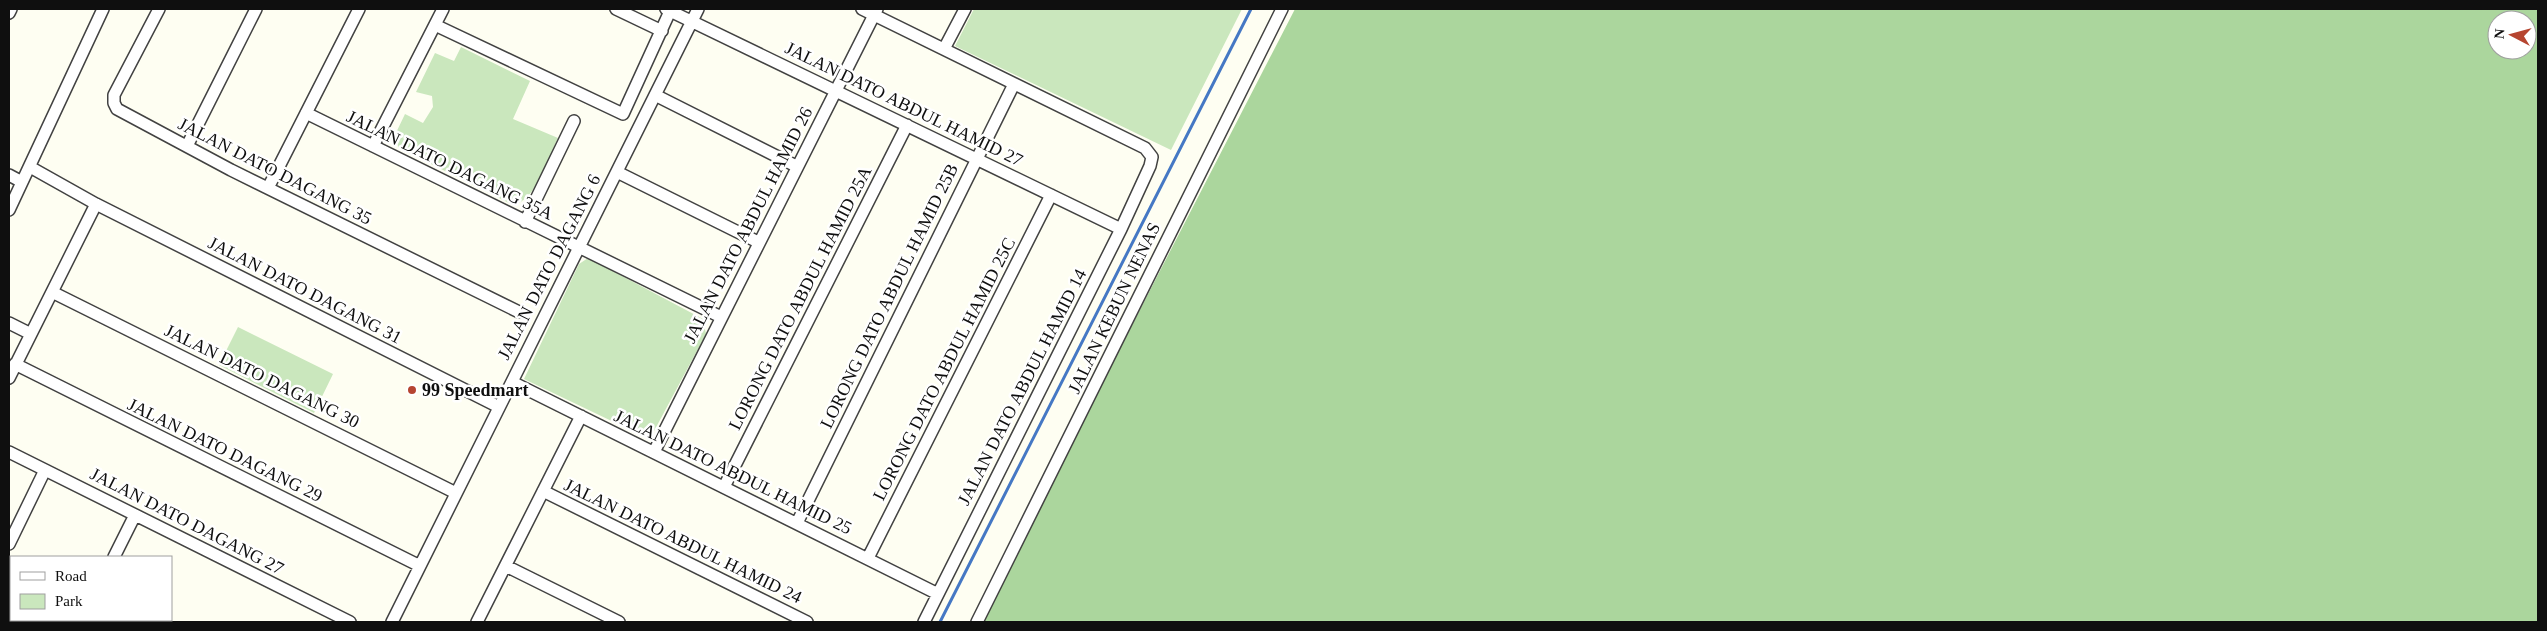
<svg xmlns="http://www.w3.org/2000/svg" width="2547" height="631" viewBox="0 0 2547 631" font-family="Georgia,serif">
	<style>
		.green { fill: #cae7bd }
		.forest { fill: #abd69d; fill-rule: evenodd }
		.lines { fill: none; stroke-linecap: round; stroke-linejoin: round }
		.stream { stroke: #4578c4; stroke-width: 3 }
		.minor-casing { stroke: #424242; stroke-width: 14 }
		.minor { stroke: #fff; stroke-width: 11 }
		.poi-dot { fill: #b64530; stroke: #fff; stroke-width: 2 }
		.labels { text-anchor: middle; stroke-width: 5; stroke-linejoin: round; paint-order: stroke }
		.street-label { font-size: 18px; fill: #0f0f0f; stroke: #fff }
		.poi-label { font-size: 18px; font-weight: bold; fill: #0f0f0f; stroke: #fff; text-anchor: start }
	</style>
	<rect width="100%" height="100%" fill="#fefef2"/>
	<path class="green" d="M974 9H1242L1171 150 955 46Z
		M461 47 530 81 513 119 558 138C548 158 536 201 513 205L399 148 394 137 405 114 423 123 433 107 432 96 416 92 435 53 454 61Z
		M588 258 703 319 706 334 653 433 645 437 524 379 579 264Z
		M238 327 333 374 314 413 219 365Z"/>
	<path class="forest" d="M1295 9H2538V622H979ZM2497 20H2527V50H2497Z"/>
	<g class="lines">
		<path class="stream" d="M940 622 1251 9"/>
		<g class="minor-casing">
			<path id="minor" d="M159 9 114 95V103L117 109 231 170 519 312
				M616 9 662 31
				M666 9 1121 229
				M862 9 1145 148 1152 157 1150 166 1121 229 924 622
				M9 13 11 9
				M435 25 623 114 671 9
				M944 49 965 9
				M655 95 796 166
				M306 113 721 317
				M187 146 256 9
				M373 146 443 9
				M30 167 96 204 499 407
				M617 172 758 242
				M9 175 22 182
				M268 188 359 9
				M9 210 103 9
				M525 222 574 121
				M52 292 456 493
				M9 323 31 334
				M15 364 420 566
				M9 378 96 204
				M512 382 938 594
				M9 452 350 622
				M654 452 877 9
				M724 487 907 125
				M543 491 807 622
				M797 523 1014 84
				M9 544 45 470
				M114 557 135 515
				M868 558 1051 195
				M506 566 619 622
				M158 620 163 622
				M82 622 83 620
				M392 622 698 9
				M477 622 581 416
				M977 622 1282 9"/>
		</g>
		<use href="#minor" class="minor"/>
	</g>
	<circle class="poi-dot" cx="412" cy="390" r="5"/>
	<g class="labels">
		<g class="street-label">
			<text transform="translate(904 104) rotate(26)" y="6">JALAN DATO ABDUL HAMID 27</text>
			<text transform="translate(450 165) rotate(26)" y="6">JALAN DATO DAGANG 35A</text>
			<text transform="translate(275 171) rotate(27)" y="6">JALAN DATO DAGANG 35</text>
			<text transform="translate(748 225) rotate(-63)" y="6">JALAN DATO ABDUL HAMID 26</text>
			<text transform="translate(549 267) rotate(-63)" y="6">JALAN DATO DAGANG 6</text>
			<text transform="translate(305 290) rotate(27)" y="6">JALAN DATO DAGANG 31</text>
			<text transform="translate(889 296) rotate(-64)" y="6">LORONG DATO ABDUL HAMID 25B</text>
			<text transform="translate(800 298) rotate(-63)" y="6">LORONG DATO ABDUL HAMID 25A</text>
			<text transform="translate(1114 308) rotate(-64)" y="6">JALAN KEBUN NENAS</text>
			<text transform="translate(944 369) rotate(-63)" y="6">LORONG DATO ABDUL HAMID 25C</text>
			<text transform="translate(262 376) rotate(26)" y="6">JALAN DATO DAGANG 30</text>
			<text transform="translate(1022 387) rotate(-63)" y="6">JALAN DATO ABDUL HAMID 14</text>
			<text transform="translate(225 450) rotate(26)" y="6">JALAN DATO DAGANG 29</text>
			<text transform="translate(733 472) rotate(26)" y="6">JALAN DATO ABDUL HAMID 25</text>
			<text transform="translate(187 521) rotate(27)" y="6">JALAN DATO DAGANG 27</text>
			<text transform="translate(683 541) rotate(26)" y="6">JALAN DATO ABDUL HAMID 24</text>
		</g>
		<g class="poi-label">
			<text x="422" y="396">99 Speedmart</text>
		</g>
	</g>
	<rect width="2547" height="631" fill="none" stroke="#0f0f0f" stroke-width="20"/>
	<rect x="10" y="556" width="162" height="65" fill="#ffffff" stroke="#9f9f9f"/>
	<rect x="20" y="572" width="25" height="8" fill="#ffffff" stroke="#9f9f9f"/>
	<text x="55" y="581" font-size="15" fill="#0f0f0f">Road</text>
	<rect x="20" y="594" width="25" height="15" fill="#cae7bd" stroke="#9f9f9f"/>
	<text x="55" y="606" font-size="15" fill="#0f0f0f">Park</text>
	<g transform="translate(2512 35) rotate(276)"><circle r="24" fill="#ffffff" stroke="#9f9f9f"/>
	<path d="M0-4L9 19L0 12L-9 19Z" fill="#b64530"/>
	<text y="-8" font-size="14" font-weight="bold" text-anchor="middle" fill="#0f0f0f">N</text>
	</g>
</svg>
